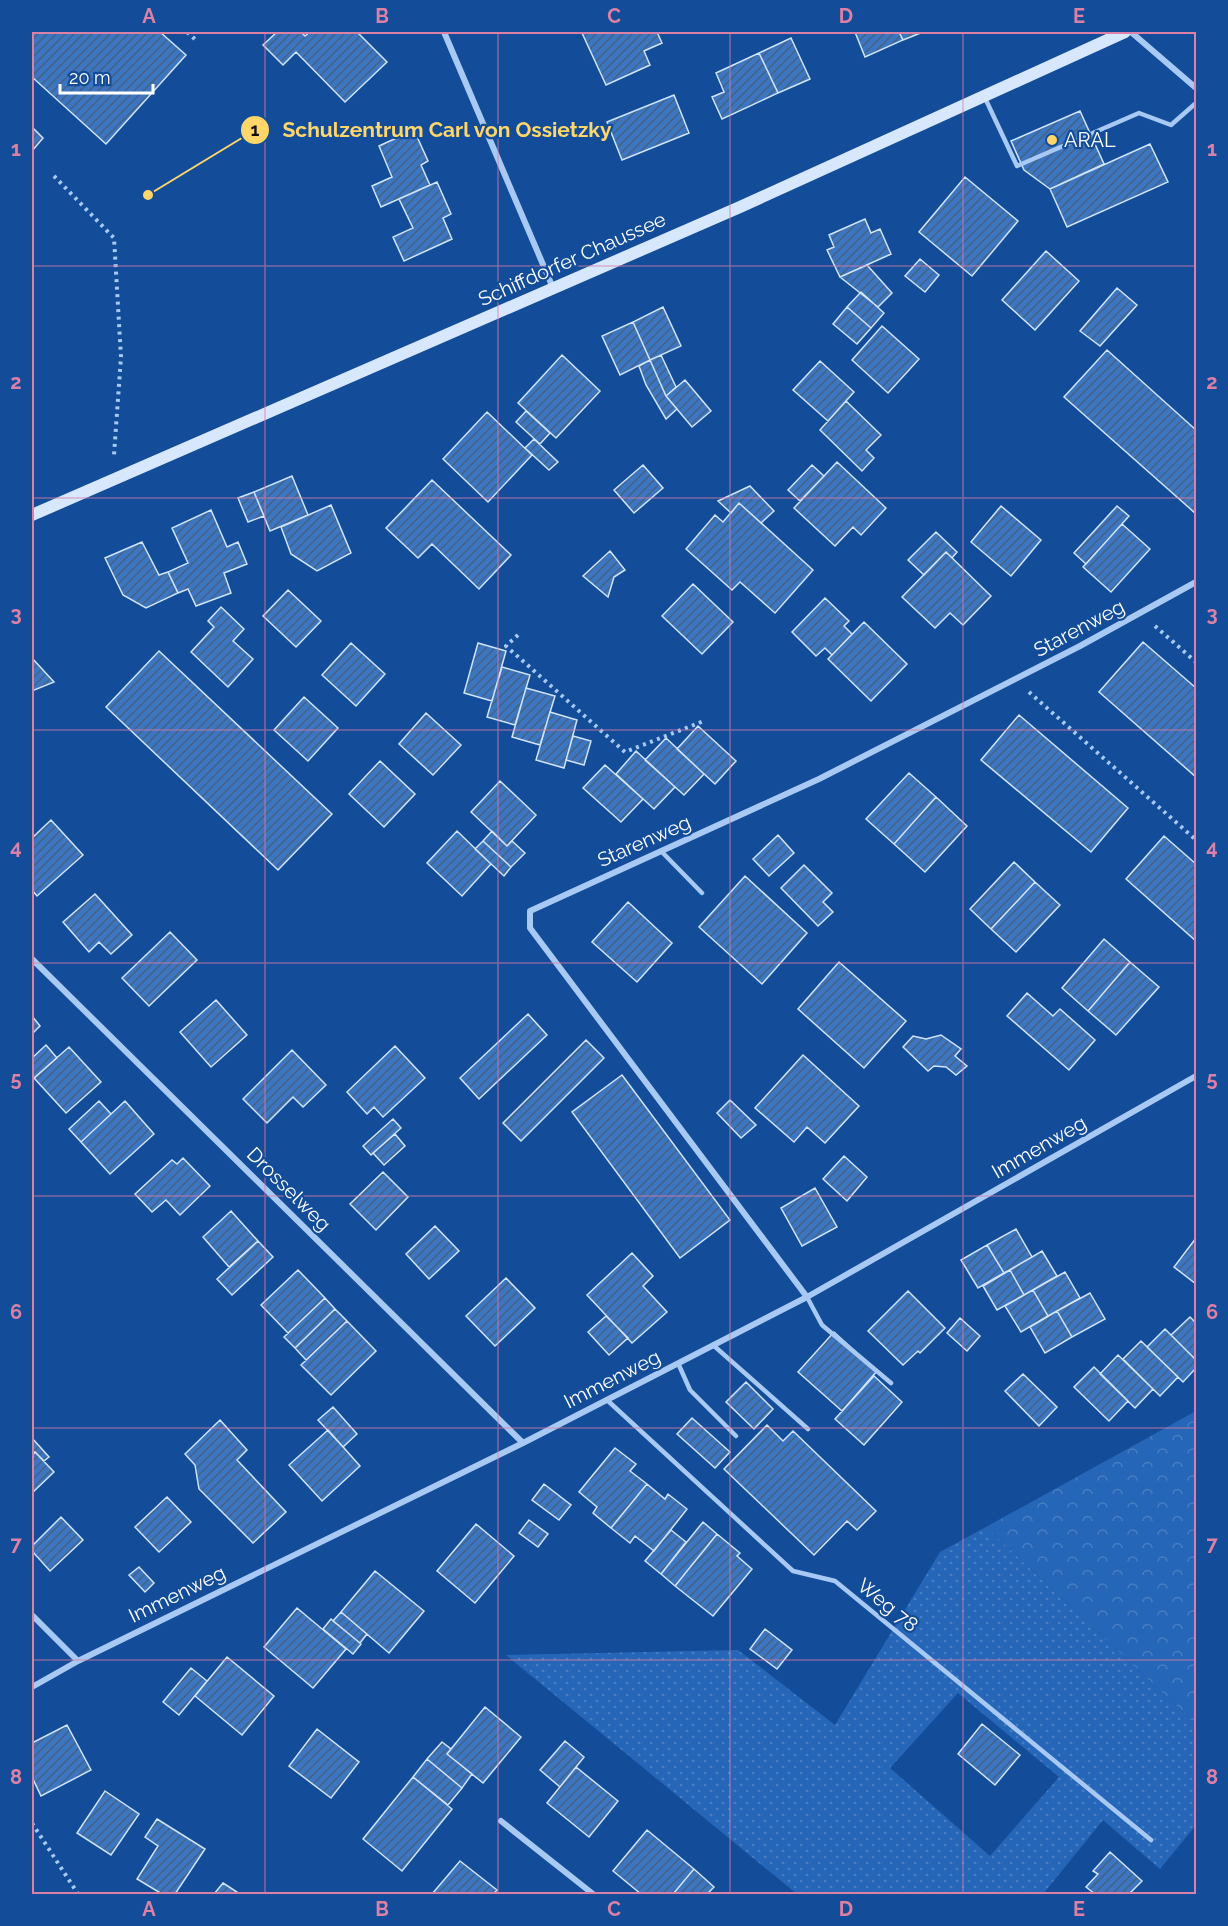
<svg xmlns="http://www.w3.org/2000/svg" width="1228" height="1926" viewBox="0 0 1228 1926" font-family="Raleway,sans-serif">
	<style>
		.grass { fill: url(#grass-dots); fill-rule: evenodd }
		.forest { fill: url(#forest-crowns) }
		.building { fill: url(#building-hatch); stroke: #d0e4fd; stroke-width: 1.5 }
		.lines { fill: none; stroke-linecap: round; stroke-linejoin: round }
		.path { stroke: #a8c9f3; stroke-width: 4; stroke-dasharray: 3 4.5; stroke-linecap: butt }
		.service { stroke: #a8c9f3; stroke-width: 4.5 }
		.minor { stroke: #a8c9f3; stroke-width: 6 }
		.secondary { stroke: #d7e7fd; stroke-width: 12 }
		.grid { fill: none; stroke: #dd80a5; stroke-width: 1.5; stroke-opacity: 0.55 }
		.poi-dot { fill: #ffd66a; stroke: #134d9a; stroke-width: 2 }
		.labels { text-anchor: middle; stroke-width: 4.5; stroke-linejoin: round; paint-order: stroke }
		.poi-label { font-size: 20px; fill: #fff; stroke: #134d9a; text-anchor: start }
		.street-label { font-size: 20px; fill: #fff; stroke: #134d9a }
		.leader { fill: none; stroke: #ffd66a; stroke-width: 2 }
		.callout-dot { fill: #ffd66a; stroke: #134d9a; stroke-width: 2 }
		.mark-label { font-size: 18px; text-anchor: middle; font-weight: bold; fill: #111 }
		.callout-label { font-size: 21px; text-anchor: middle; font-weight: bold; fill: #ffd66a; stroke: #134d9a; stroke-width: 4.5; stroke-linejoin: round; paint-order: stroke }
		.neatline { fill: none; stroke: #dd80a5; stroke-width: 2 }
		.grid-label { font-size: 20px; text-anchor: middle; font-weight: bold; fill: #dd80a5 }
	</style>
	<defs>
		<pattern id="grass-dots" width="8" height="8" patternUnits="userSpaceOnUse" patternTransform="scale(1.5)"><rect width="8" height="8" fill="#2666b8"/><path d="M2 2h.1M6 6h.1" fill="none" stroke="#477dc3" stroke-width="1.8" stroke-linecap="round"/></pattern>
		<pattern id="forest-crowns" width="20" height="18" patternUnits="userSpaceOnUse" patternTransform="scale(1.5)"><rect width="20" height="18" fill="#2666b8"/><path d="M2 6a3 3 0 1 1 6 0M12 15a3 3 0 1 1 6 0" fill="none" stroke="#477dc3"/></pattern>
		<pattern id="building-hatch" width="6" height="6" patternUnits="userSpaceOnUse" patternTransform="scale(1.5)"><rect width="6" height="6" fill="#3c76c1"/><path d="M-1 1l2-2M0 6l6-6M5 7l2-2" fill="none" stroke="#446186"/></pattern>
	</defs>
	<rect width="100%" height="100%" fill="#134d9a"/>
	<path class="grass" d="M986 1527 1196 1724V1825L1160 1869 1103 1820 1043 1894H797L506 1655 738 1650 835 1725 940 1552ZM958 1693 1059 1777 990 1856 890 1768Z"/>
	<path class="forest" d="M1196 1411V1724L986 1527Z"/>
	<path class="building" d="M32 32H160L186 55 106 144 32 77Z
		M277 32H301L305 36 310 32H357L387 62 345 102 296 52 283 65 263 45Z
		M585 32H657L662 43 644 51 650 65 606 85 582 33Z
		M855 32H899L903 40 865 57Z
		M899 32H923L903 40Z
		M791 38 810 79 778 93 759 53Z
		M759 53 778 93 722 119 712 97 724 92 716 73Z
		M674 95 689 133 622 160 607 122Z
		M1080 111 1104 164 1050 189 1024 170 1011 141Z
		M32 127 43 138 32 151Z
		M414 130 428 161 421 165 430 185 381 207 372 186 392 177 379 146Z
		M1150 144 1168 182 1067 227 1050 189Z
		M965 177 1018 221 972 276 919 232Z
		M437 182 451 214 443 218 452 239 404 261 393 237 413 228 399 199Z
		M865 219 871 233 880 229 891 254 840 277 827 250 834 247 829 235Z
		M1046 251 1079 281 1035 330 1002 300Z
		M920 259 939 275 925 292 905 276Z
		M867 265 892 293 878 307 840 277Z
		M1117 288 1137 305 1100 346 1080 331Z
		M861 292 884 313 871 328 847 307Z
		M663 307 681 346 650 360 633 322Z
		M847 307 871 328 857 344 833 324Z
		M633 322 650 360 620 375 602 336Z
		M882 326 919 359 888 393 852 360Z
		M1107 350 1196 430 1195 513 1064 397Z
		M562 355 600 391 556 438 518 403Z
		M661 355 676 387 666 396 650 360Z
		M650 360 666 396 677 409 666 419 646 385 639 366Z
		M820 361 854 392 828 421 793 390Z
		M685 380 711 411 692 427 666 396Z
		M846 401 881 435 866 450 874 458 862 471 820 430Z
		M526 411 550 433 540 444 516 422Z
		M487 412 532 455 488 502 443 459Z
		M534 439 558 462 549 470 525 448Z
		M837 462 886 508 861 535 853 527 835 546 794 508Z
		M643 465 663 488 634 513 614 490Z
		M812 465 824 476 800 501 788 490Z
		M292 476 308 515 270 531 254 492Z
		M432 480 511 555 479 589 432 544 418 558 386 528Z
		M750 486 774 511 761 523 739 503 731 513 718 501Z
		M254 492 264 516 248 522 238 498Z
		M739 503 813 570 775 613 740 582 732 590 686 549 715 515 723 522Z
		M331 505 351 553 317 571 291 554 281 527Z
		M1001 506 1041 540 1011 576 971 542Z
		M1117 506 1129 516 1086 564 1074 553Z
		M211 510 227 547 238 542 247 564 224 573 231 593 196 606 188 589 178 593 168 572 188 563 172 528Z
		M1122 524 1150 549 1111 592 1083 567Z
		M936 532 957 552 952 558 946 552 924 575 908 560Z
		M142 542 159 575 168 572 178 593 146 608 123 595 105 558Z
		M610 551 625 570 614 577 608 597 583 576Z
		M946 552 991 596 963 625 950 613 935 628 902 597Z
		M693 584 733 622 702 654 662 616Z
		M288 590 321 621 296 647 263 616Z
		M825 598 849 621 844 626 852 634 832 655 825 648 816 656 792 632Z
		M221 607 244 629 233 641 253 659 228 687 191 652 214 627 208 621Z
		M864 622 907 664 871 701 828 659Z
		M1143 642 1196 688V777L1099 692Z
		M351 643 385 674 356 706 322 675Z
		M478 643 506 651 492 701 464 693Z
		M159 651 332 814 278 870 106 707Z
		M32 658 54 682 32 691Z
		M502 667 530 675 515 725 487 717Z
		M526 688 555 696 540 745 512 737Z
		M304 697 338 728 308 761 274 730Z
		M550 712 577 720 564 768 536 760Z
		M426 713 461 745 433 775 399 744Z
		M1019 715 1128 808 1091 852 981 760Z
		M698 726 736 761 715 784 677 749Z
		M573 736 591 741 584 765 566 760Z
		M666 738 704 774 684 795 645 760Z
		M636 751 675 787 654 809 616 774Z
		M380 761 415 794 384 827 349 794Z
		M605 765 643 799 621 822 583 788Z
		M909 773 936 797 894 844 866 819Z
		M500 781 536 815 507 846 471 812Z
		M936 797 967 826 925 872 894 844Z
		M51 820 83 855 37 896 32 890V838Z
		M457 831 491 864 462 896 427 863Z
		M492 831 507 846 512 841 525 853 511 867 483 841Z
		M778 835 794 853 769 876 753 859Z
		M1164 836 1196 864V941L1126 879Z
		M483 841 511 867 504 876 475 849Z
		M1014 862 1035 882 991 929 970 909Z
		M804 865 832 893 823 902 833 912 818 926 781 888Z
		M745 876 807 933 762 984 699 927Z
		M1035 882 1060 905 1016 952 991 929Z
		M95 894 132 935 111 954 99 942 89 952 63 922Z
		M628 902 672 943 637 982 592 942Z
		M170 932 197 960 149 1006 122 978Z
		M1104 939 1130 962 1088 1011 1062 988Z
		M839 962 906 1021 864 1068 798 1009Z
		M1130 962 1159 987 1116 1035 1088 1011Z
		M1027 993 1053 1016 1060 1009 1095 1040 1069 1070 1007 1016Z
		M216 1000 247 1035 211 1067 180 1032Z
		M528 1014 547 1035 479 1099 460 1078Z
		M32 1016 40 1026 32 1034Z
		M941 1035 961 1049 955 1056 967 1066 956 1075 946 1067 934 1066 928 1071 903 1047 913 1036 926 1039Z
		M586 1040 604 1058 521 1141 503 1123Z
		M46 1045 57 1058 34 1078 32 1075V1058Z
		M395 1046 425 1078 383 1117 374 1107 367 1114 347 1092Z
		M69 1047 101 1082 66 1113 34 1078Z
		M292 1050 326 1085 303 1107 293 1097 267 1123 243 1099Z
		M803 1055 859 1106 825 1143 807 1127 794 1142 755 1108Z
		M622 1075 730 1220 680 1258 572 1112Z
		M730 1100 756 1125 741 1138 717 1113Z
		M99 1101 111 1114 81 1142 69 1129Z
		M125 1101 154 1134 110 1174 81 1142Z
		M393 1119 401 1128 371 1155 363 1146Z
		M395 1134 405 1146 384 1165 373 1153Z
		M844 1156 867 1177 847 1201 823 1179Z
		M183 1158 210 1186 180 1215 166 1200 152 1212 135 1194 172 1160 177 1164Z
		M383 1172 408 1197 376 1230 350 1204Z
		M815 1188 837 1227 802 1246 781 1208Z
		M231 1211 258 1241 229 1267 203 1237Z
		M435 1226 459 1251 429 1279 406 1254Z
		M1016 1229 1032 1257 1004 1273 987 1245Z
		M1196 1238V1284L1174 1267Z
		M258 1241 273 1257 232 1295 217 1279Z
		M987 1245 1004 1273 978 1288 961 1260Z
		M1042 1251 1057 1276 1024 1295 1010 1270Z
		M632 1253 653 1276 643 1286 667 1312 632 1343 587 1295Z
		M298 1270 325 1298 288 1333 261 1305Z
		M1010 1270 1024 1295 997 1310 983 1286Z
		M1065 1272 1080 1298 1048 1316 1033 1290Z
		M506 1278 535 1308 495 1346 466 1316Z
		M1033 1290 1048 1316 1021 1332 1005 1306Z
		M908 1291 945 1328 920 1353 918 1351 903 1365 868 1331Z
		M1090 1293 1105 1319 1072 1337 1057 1311Z
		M325 1298 335 1309 295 1348 284 1337Z
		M335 1309 347 1321 306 1360 295 1348Z
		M1057 1311 1072 1337 1045 1353 1030 1327Z
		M606 1316 628 1338 609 1355 588 1332Z
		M1190 1317 1196 1323V1360L1171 1335Z
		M960 1318 980 1336 967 1351 947 1333Z
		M347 1321 376 1351 331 1395 301 1365Z
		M1165 1329 1196 1360V1368L1183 1382 1147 1347Z
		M834 1332 877 1371 842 1411 798 1372Z
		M1141 1341 1178 1377 1160 1396 1123 1359Z
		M1118 1355 1153 1389 1135 1408 1100 1374Z
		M1094 1367 1128 1401 1109 1421 1074 1387Z
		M1023 1374 1057 1407 1039 1426 1005 1391Z
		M874 1376 902 1402 864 1445 835 1419Z
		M746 1382 773 1409 754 1429 726 1402Z
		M333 1407 357 1434 343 1447 318 1420Z
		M692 1418 730 1452 715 1468 677 1434Z
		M220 1420 247 1450 237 1460 286 1512 253 1543 199 1489 195 1465 185 1454Z
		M767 1425 783 1441 793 1431 876 1511 857 1530 847 1521 814 1555 724 1469Z
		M328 1430 360 1466 322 1501 289 1465Z
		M32 1438 49 1457 44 1461 35 1452 32 1456Z
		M615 1448 636 1464 630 1471 647 1484 611 1528 593 1513 597 1507 579 1492Z
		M35 1452 54 1472 32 1493V1456Z
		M544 1484 571 1505 559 1520 532 1500Z
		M647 1484 665 1499 668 1494 687 1509 654 1551 635 1536 630 1543 611 1528Z
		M167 1497 191 1522 159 1552 135 1527Z
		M61 1517 83 1540 50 1571 32 1551V1546Z
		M529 1520 548 1534 538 1547 519 1533Z
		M703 1522 717 1534 675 1586 661 1574Z
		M476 1524 514 1556 475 1603 437 1571Z
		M671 1530 686 1542 661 1574 645 1561Z
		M717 1534 740 1553 737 1556 752 1569 713 1616 675 1586Z
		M139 1567 154 1583 145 1592 129 1575Z
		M375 1571 424 1611 389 1653 341 1612Z
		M297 1608 346 1649 313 1688 264 1647Z
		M341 1612 367 1634 360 1643 333 1621Z
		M331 1619 361 1644 353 1654 323 1629Z
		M765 1629 792 1650 777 1669 750 1649Z
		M227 1657 274 1696 242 1735 195 1696Z
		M191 1668 207 1681 179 1715 163 1702Z
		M485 1707 521 1737 483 1783 447 1754Z
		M982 1724 1020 1755 995 1785 958 1754Z
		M67 1725 91 1770 41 1796 32 1777V1743Z
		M317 1729 359 1762 331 1798 289 1766Z
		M565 1741 584 1757 560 1787 540 1770Z
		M442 1742 451 1749 447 1754 472 1774 462 1788 427 1759Z
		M427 1759 462 1788 448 1805 413 1777Z
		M576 1767 618 1801 589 1837 547 1803Z
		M413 1777 452 1809 402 1871 363 1839Z
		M105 1791 139 1814 111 1855 77 1833Z
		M157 1819 205 1849 175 1894H162L137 1879 158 1846 145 1837Z
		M647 1830 694 1869 673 1894H641L613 1871Z
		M1110 1852 1142 1881 1129 1894H1095L1086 1887 1098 1874 1093 1871Z
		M460 1861 497 1890 493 1894H432Z
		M694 1869 714 1887 707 1894H673Z
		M223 1883 240 1894H214Z"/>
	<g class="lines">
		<path class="path" d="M187 32 196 40
			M54 176 114 238 121 357 114 455
			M1155 626 1196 662
			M518 635 506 646 625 752 704 721
			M1029 692 1196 840
			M32 1823 78 1894"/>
		<path class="service" d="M985 98 1017 166 1139 113 1171 125 1196 103
			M661 851 702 893
			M807 1297 822 1325 891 1383
			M713 1345 808 1429
			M678 1363 690 1390 736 1436
			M607 1400 793 1571 835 1581 1151 1840"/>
		<path class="minor" d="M444 32 553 288
			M1131 32 1196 88
			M32 959 523 1443
			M807 1297 530 928V911L819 779 1080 646 1196 582
			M32 1615 78 1661
			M32 1687 78 1661 523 1443 807 1297 1196 1076
			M501 1821 593 1894"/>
		<path class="secondary" d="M32 515 740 207 1125 32"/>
	</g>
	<path class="grid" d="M265 32V1894M498 32V1894M730 32V1894M963 32V1894M32 266H1196M32 498H1196M32 730H1196M32 963H1196M32 1196H1196M32 1428H1196M32 1660H1196"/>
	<circle class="poi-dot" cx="1052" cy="140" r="6"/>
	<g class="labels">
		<g class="poi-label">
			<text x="1064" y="147">ARAL</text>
		</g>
		<g class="street-label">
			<text transform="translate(572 259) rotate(-24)" y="7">Schiffdorfer Chaussee</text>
			<text transform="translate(1079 628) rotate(-28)" y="7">Starenweg</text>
			<text transform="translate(644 841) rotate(-24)" y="7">Starenweg</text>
			<text transform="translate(1039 1147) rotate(-30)" y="7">Immenweg</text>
			<text transform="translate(289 1189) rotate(45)" y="7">Drosselweg</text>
			<text transform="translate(612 1379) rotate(-27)" y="7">Immenweg</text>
			<text transform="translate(177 1594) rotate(-26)" y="7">Immenweg</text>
			<text transform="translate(888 1605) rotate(39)" y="7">Weg 78</text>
		</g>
	</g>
	<path class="leader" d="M148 195L255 130"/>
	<g class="callout-dot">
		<circle cx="148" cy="195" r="6"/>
		<circle cx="255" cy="130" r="15"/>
	</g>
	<g class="mark-label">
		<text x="255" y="136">1</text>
	</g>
	<g class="callout-label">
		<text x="447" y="137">Schulzentrum Carl von Ossietzky</text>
	</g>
	<rect width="1228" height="1926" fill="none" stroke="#134d9a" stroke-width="66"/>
	<path d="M60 84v9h93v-9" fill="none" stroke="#ffffff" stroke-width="3"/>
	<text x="69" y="84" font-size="18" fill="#ffffff" stroke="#134d9a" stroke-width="4.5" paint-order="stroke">20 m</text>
	<rect x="33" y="33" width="1162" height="1860" class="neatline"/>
	<g class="grid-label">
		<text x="149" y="23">A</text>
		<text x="382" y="23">B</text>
		<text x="614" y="23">C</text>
		<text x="846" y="23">D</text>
		<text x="1079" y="23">E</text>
		<text x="16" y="156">1</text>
		<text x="1212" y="156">1</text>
		<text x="16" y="389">2</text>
		<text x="1212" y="389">2</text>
		<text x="16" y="621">3</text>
		<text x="1212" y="621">3</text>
		<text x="16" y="854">4</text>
		<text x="1212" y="854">4</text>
		<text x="16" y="1086">5</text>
		<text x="1212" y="1086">5</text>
		<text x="16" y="1319">6</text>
		<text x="1212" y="1319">6</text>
		<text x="16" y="1551">7</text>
		<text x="1212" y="1551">7</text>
		<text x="16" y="1784">8</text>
		<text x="1212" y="1784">8</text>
		<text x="149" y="1916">A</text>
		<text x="382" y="1916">B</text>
		<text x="614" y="1916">C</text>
		<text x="846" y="1916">D</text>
		<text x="1079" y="1916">E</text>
	</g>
</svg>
